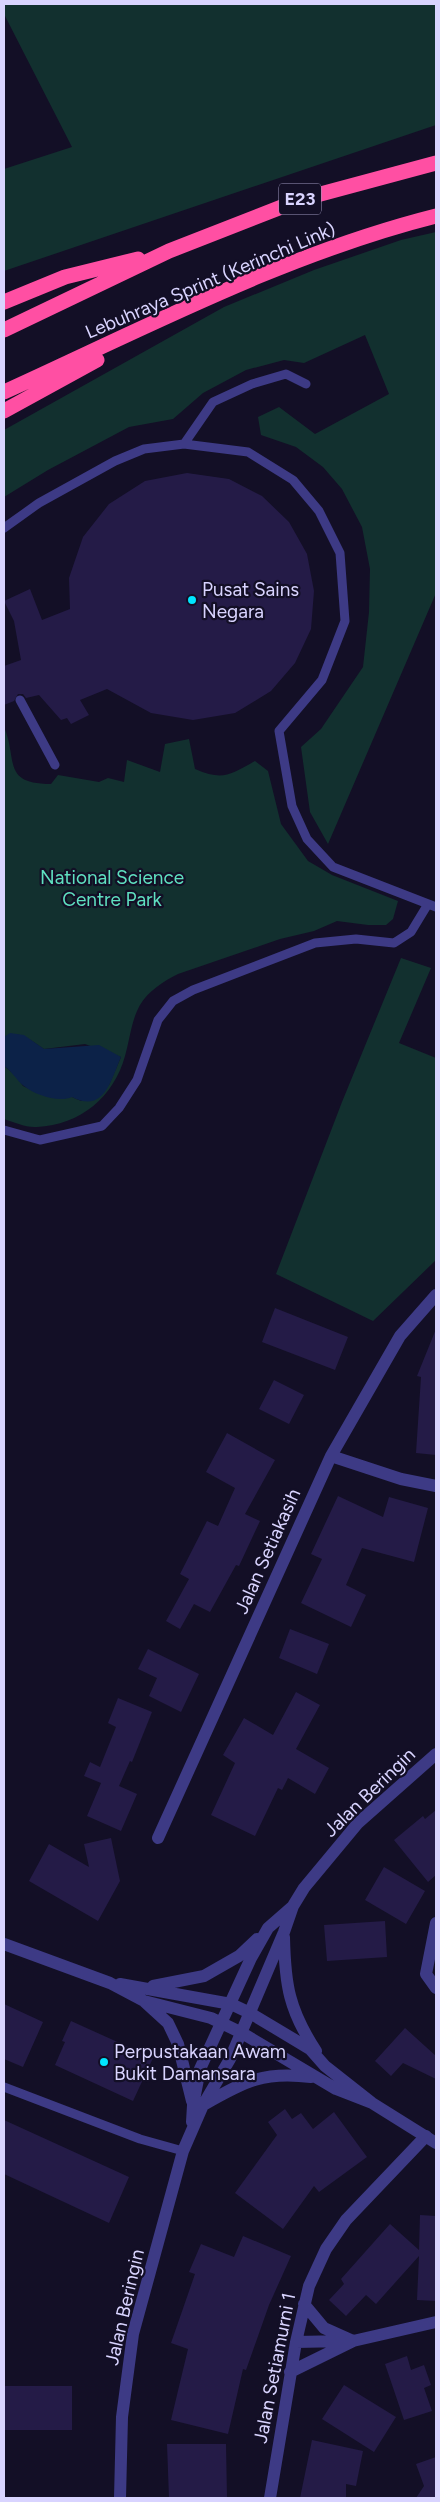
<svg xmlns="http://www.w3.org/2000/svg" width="440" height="2502" viewBox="0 0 440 2502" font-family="Figtree,sans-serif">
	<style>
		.green { fill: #12302f }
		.water { fill: #0c2248 }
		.building { fill: #241b47 }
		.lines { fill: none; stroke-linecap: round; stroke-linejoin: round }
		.service { stroke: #3d3a85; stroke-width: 9 }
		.minor { stroke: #3d3a85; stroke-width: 12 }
		.tertiary { stroke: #3d3a85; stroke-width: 12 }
		.motorway { stroke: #ff4fa3; stroke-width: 15 }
		.poi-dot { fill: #00e5ff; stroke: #130f26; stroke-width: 2 }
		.labels { text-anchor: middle; stroke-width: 4.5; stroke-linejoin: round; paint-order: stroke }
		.shield { fill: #130f26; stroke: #9e99be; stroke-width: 1 }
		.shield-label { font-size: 18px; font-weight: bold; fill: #d9d4ff }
		.street-label { font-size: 19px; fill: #d9d4ff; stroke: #130f26 }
		.poi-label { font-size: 19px; fill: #d9d4ff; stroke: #130f26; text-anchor: start }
		.park-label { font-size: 19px; fill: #5fe0c0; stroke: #130f26 }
	</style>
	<rect width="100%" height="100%" fill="#130f26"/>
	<path class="green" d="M4 4H436V125L4 271V169L72 147 4 14Z
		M436 232V593L328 844 310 812 301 747 321 729 363 667 369 612 370 569 362 527 342 489 323 467 296 447 261 435 258 417 279 407 315 434 389 394 365 335 304 363 284 360 246 370 203 393 173 419 129 427 48 470 4 497V430L224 307 314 270 401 240Z
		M4 727C18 759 1 784 51 784L58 775 99 782 108 778 124 782 127 760 160 772 165 744 189 739 195 769C223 781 230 775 255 761L268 771 281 824 308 861 332 875 398 901 393 919 386 925H368L337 921 314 931 280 939 178 974C164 981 148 991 140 1005 131 1021 130 1039 125 1056 114 1097 80 1125 37 1127 26 1128 14 1122 4 1119V1066L15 1075 23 1086 40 1094 72 1097 81 1101 109 1085 121 1057 85 1044 44 1049C31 1041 19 1029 4 1037Z
		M401 958 431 968 399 1043 436 1058V1260L373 1321 276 1274 342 1102Z"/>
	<path class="water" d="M10 1033 24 1035 44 1049 99 1045 121 1057C111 1080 104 1114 72 1097 59 1103 35 1095 24 1086 16 1080 13 1072 4 1066V1037Z"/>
	<path class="building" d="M187 473 229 479 262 496 289 522 307 554 314 591 311 629 295 663 271 691 235 713 193 720 151 713 107 689 80 700 89 715 71 724 67 718 61 720 39 695 26 698 23 694H18L14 701 4 705V666L21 660 14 621 4 601 30 589 42 620 70 609 69 578 83 537 109 504 145 481Z
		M275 1308 348 1337 335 1370 262 1342Z
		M436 1329V1455L416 1453 421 1377 417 1376Z
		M274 1380 304 1395 289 1424 259 1409Z
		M227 1433 275 1460 245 1514 260 1521 239 1566 236 1565 210 1612 194 1604 180 1629 166 1621 189 1579 180 1574 207 1521 218 1526 235 1488 206 1472Z
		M338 1496 383 1517 389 1497 428 1508 414 1562 362 1548 346 1585 366 1595 351 1627 301 1603 322 1559 311 1554Z
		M290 1629 329 1644 317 1674 279 1658Z
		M148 1649 199 1674 181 1712 149 1696 157 1678 138 1669Z
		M296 1692 320 1705 296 1749 329 1768 315 1794 288 1778 282 1790 278 1788 255 1836 211 1815 235 1763 223 1755 244 1718 273 1735Z
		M118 1698 152 1712 132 1762 130 1761 119 1786 137 1794 121 1831 87 1816 101 1783 84 1776 90 1762 100 1767 116 1727 108 1723Z
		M436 1810V1875L428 1882 394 1840 423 1816 425 1819Z
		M111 1838 120 1881 98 1921 29 1881 49 1844 89 1867 84 1844Z
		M384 1867 425 1891 406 1924 365 1900Z
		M385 1921 387 1957 327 1961 324 1925Z
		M4 2004 43 2022 23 2067 4 2059Z
		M71 2021 153 2058 133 2101 55 2065 65 2042 62 2041Z
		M405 2028 436 2056V2079L403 2063 391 2076 375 2061Z
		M285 2109 292 2119 301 2113 313 2129 334 2112 367 2157 319 2192 314 2186 283 2229 235 2193 277 2135 268 2122Z
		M4 2120 129 2177 109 2223 4 2174Z
		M420 2215 436 2216V2301L417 2300 419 2256 376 2304 366 2295 346 2316 329 2300 344 2284 341 2279 390 2224 419 2250Z
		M243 2236 291 2256 269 2305 246 2370 243 2369 228 2434 171 2420 188 2349 171 2343 195 2274 189 2272 201 2244 234 2257Z
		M407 2356 411 2370 424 2365 431 2385 424 2388 432 2411 404 2420 385 2364Z
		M344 2385 396 2417 374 2452 322 2419Z
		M4 2386H72V2430H4Z
		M312 2440 363 2451 356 2486 346 2484V2498H300Z
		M167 2444H226L227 2498H169Z
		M436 2457V2498H416L424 2486 416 2464Z"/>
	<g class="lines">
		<path class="service" d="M184 444 213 402 252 384 286 374 306 384
			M4 528 39 503 115 461 144 449 184 444 248 452 293 480 319 511 340 553 345 621 322 680 279 731 292 806 307 839 333 867 436 907
			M20 700 55 765
			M4 1130 40 1140 102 1126 119 1108 137 1080 158 1020 173 1001 193 990 315 943 356 939 394 943 411 932 428 904
			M4 2087 140 2139 183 2151"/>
		<path class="minor" d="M331 1456 401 1479 436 1486
			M158 1838 331 1456 400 1336 436 1295
			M436 1923 426 1974 436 1988
			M304 2304 324 2328 353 2341
			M296 2342 345 2341
			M290 2372 353 2341 436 2322
			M270 2498 296 2342 309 2286 326 2249 346 2220 426 2136"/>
		<path class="tertiary" d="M284 1937C285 1985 289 2010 316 2051
			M4 1944 110 1983 144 2001 211 2018 242 2033 336 2089 372 2103
			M120 1984 231 2004 250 2013 310 2049 325 2066 372 2103 436 2143
			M153 1986 204 1976 239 1956 257 1939
			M145 2002 168 2023 178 2044 192 2101
			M205 2104C245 2081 264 2071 311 2077
			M192 2122 193 2105 200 2069 251 1958 268 1928 292 1907
			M120 2498 122 2417 133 2334 183 2151 203 2105 230 2059 284 1932 293 1906 304 1888 358 1823 436 1754"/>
		<path class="motorway" d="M4 302 65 277 138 259
			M4 330 169 251 302 199 436 163
			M4 392C145 328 285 254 436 216
			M4 411 97 360"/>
	</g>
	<g class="poi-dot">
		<circle cx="192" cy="600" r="5"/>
		<circle cx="104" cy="2062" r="5"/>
	</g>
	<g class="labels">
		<rect class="shield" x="279" y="183.5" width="42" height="31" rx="4"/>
		<g class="shield-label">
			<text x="300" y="205">E23</text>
		</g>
		<g class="street-label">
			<text transform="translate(210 280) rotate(-23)" y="7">Lebuhraya Sprint (Kerinchi Link)</text>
			<text transform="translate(267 1551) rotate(-66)" y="7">Jalan Setiakasih</text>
			<text transform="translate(369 1792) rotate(-44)" y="7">Jalan Beringin</text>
			<text transform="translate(124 2307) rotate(-77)" y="7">Jalan Beringin</text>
			<text transform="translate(274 2368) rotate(-79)" y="7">Jalan Setiamurni 1</text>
		</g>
		<g class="poi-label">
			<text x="202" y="596">Pusat Sains<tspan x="202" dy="22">Negara</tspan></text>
			<text x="114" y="2058">Perpustakaan Awam<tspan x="114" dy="22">Bukit Damansara</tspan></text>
		</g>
		<g class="park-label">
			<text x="112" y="884">National Science<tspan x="112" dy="22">Centre Park</tspan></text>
		</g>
	</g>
	<rect width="440" height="2502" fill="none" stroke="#d9d4ff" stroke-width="10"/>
</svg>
